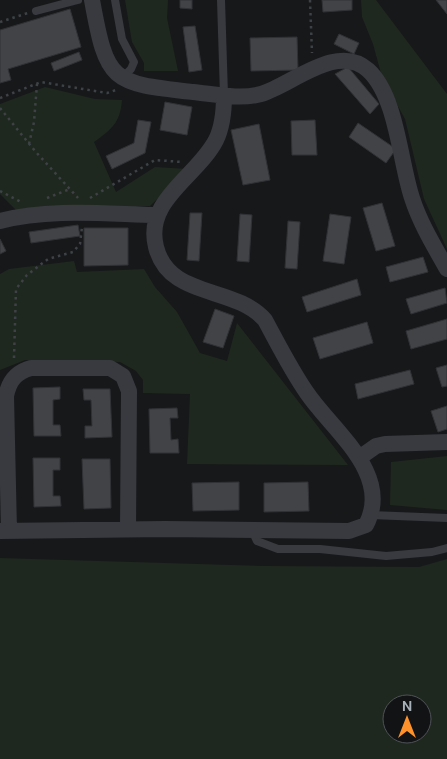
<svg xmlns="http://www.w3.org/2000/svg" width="447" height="759" viewBox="0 0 447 759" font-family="'DM Sans',sans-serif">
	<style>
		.green { fill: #1f281f; fill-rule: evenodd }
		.building { fill: #414347; stroke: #313236 }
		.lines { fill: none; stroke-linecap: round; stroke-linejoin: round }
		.path { stroke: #3e4246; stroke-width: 2.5; stroke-dasharray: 2.5 4; stroke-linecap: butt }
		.lane { stroke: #383a3f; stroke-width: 8 }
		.street { stroke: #383a3f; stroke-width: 16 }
	</style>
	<rect width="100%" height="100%" fill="#17181a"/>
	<path class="green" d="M125 0H168L167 18 178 71H144V63L132 42Z
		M361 0H376L447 94V249L424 199 405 119 382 77 373 44 362 17Z
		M45 87 95 99 122 100C120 123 112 129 94 142L116 192 155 167 188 169 150 206 16 210 0 194V104Z
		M74 261 77 272 144 269 155 287 177 312 200 353 227 361 237 323 348 465 187 464 190 394 143 393V380L136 371 120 362 25 360 0 370V274L9 269Z
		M447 456V510L390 505 391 462Z
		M0 558 266 566 419 567 447 559V759H0ZM392 704H422V734H392Z"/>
	<path class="building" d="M180 0H192V9L180 8Z
		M322 0H352V10L323 12Z
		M436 0H447V14Z
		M70 9 81 47 8 69 11 80 0 83V30Z
		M195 26 202 70 189 72 183 27Z
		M339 34 359 43 354 54 334 44Z
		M297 37 298 70 251 71 250 38Z
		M79 52 82 60 54 71 51 63Z
		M348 67 379 104 370 114 335 74Z
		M165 102 192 107 187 135 160 130Z
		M138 120 151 122 145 153 112 169 106 156 134 143Z
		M315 120 317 155H292L291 121Z
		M358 123 396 149 386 163 349 137Z
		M259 124 270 180 243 185 231 130Z
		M382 203 395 246 376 251 363 208Z
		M190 213H202L199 261 187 260Z
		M240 214 252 215 249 262 237 261Z
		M330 214 351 217 344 264 323 261Z
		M288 221 300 222 297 269 285 268Z
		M78 225 80 236 31 243 29 232Z
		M84 228H128V265L84 266Z
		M0 239 6 251 0 254Z
		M423 257 428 272 390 282 386 267Z
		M357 279 361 295 307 312 302 297Z
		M445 288 447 303 411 314 406 299Z
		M215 309 234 316 223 348 203 342Z
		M447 319V339L411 349 406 331Z
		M367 322 373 343 320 359 313 338Z
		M447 365V386L442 387 436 368Z
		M410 370 414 384 358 399 355 384Z
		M60 387V399L53 400V425H60L61 436H34L33 388Z
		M83 389H110L112 437 85 438V426H92L91 400H84Z
		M447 406V429L438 432 431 411Z
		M177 408 178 418H170L171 440 178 439 179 453H150L149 409Z
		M33 458H60V470H53V496H60L61 506 34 507Z
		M82 459H110L111 508 84 509Z
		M239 482V510L193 511 192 483Z
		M308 482 309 511 264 512V483Z"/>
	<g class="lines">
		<path class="path" d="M310 0 312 53
			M0 22 28 13
			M0 98 41 82 107 93 116 90
			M0 108 35 151 78 198
			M29 144 34 122 37 84
			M0 191 21 202
			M47 198 70 189
			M90 198 155 160 182 162
			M14 358 16 289 27 275 48 259 73 252 80 244 82 227"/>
		<path class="lane" d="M115 0 122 39 134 62 131 69 122 78
			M221 0 224 95
			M36 11 78 0
			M371 515 447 518
			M252 530 257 541 278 549H320L386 556 432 552 447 548"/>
		<path class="street" d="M92 0C107 83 111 83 193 92 214 94 240 100 261 94 292 85 337 42 368 70 397 96 400 163 412 198 420 223 434 246 447 269
			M0 221C50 208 106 214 157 215
			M359 458 376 446 385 444 447 442
			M0 531 165 529 349 531 366 525C393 474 332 430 307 393 291 370 278 344 265 320 234 285 169 299 156 247 144 200 197 177 216 140 223 126 224 110 224 95
			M9 531 6 396C9 381 16 372 31 368H110L123 376 129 391 128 529"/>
	</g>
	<g transform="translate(407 719)"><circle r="24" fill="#121315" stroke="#4e5257"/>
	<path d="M0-4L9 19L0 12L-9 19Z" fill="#ff922a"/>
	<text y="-8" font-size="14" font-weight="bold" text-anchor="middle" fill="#a8b1ba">N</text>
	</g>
</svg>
